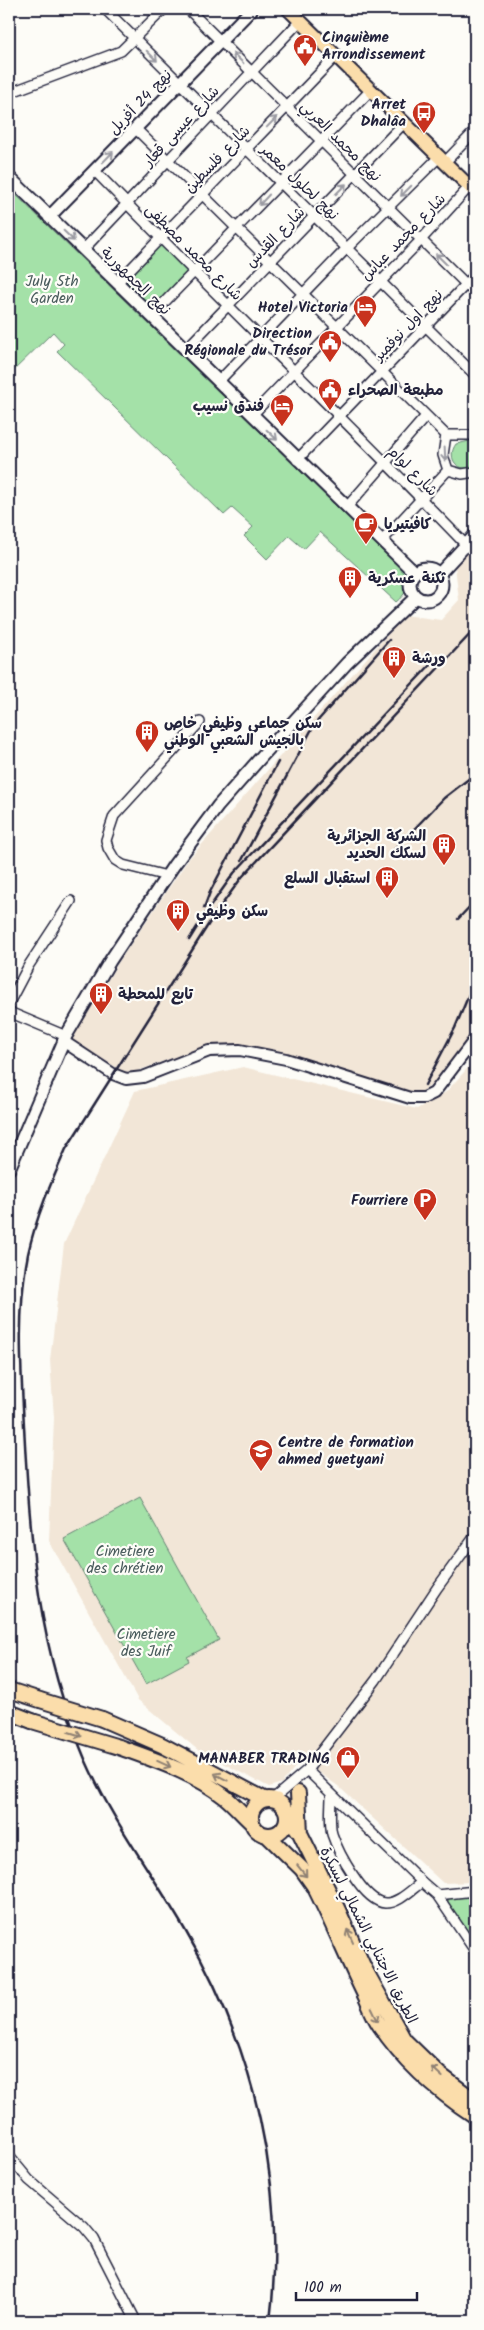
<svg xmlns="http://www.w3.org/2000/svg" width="484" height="2330" viewBox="0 0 484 2330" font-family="Kalam,'Playpen Sans Arabic',sans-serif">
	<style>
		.built { fill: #f2e6d7 }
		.green { fill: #a4e1a8; stroke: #638272 }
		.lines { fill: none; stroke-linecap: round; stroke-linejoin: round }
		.minor-casing { stroke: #22223b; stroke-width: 12 }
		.tertiary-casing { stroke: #22223b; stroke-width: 14 }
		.secondary-casing { stroke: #22223b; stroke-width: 15 }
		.primary-casing { stroke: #22223b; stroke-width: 16 }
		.trunk-casing { stroke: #22223b; stroke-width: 18 }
		.minor { stroke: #fdfcf7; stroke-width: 9 }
		.tertiary { stroke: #fdfcf7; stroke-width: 10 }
		.secondary { stroke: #fdfcf7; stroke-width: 11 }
		.primary { stroke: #fbddab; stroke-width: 12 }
		.trunk { stroke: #fbddab; stroke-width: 14 }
		.rail { stroke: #22223b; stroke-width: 2.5 }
		.trunk-bridge-casing { stroke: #22223b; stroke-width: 18; stroke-linecap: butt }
		.trunk-bridge { stroke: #fbddab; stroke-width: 14 }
		.oneway { stroke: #9a9aa2 }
		.oneway2 { stroke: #8e8073 }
		.labels { text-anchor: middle; stroke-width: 4.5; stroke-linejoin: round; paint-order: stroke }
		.poi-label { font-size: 15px; font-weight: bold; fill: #22223b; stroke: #fdfcf7; text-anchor: start }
		.street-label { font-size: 15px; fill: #22223b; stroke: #fdfcf7 }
		.park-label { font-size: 15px; fill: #495b5c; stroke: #fdfcf7 }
	</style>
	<rect width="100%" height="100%" fill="#fdfcf7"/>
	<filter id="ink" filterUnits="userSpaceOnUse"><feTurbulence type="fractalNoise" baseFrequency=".02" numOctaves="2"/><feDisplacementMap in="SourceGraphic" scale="10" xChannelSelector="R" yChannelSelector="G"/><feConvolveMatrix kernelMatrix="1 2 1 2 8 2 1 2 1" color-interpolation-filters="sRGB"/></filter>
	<g filter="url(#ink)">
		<path class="built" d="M475 544V1031L435 1083 421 1092 404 1091 280 1051 238 1044 206 1046 137 1071 124 1072 71 1040 120 960 188 860 405 615 441 620 459 600 455 566Z
			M475 1060V1882L443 1883 338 1786 301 1760 282 1783 269 1787 199 1751 138 1700 49 1541 54 1418 50 1360 64 1244 135 1091 243 1067 417 1109 446 1092Z"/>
		<path class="green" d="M9 188 406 574C410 587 406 594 396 602L320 532 304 549 289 536 267 559 244 536 253 527 232 508 224 515 57 351 64 344 53 332 9 375Z
			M160 244 189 272 151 310 122 282Z
			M470 441 475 444V465C460 475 445 459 456 444Z
			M140 1498 219 1640 187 1657 189 1661 146 1684 64 1539Z
			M475 1894V1943L448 1902 449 1897Z"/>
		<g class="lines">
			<g class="minor-casing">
				<path id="minor" d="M105 9 475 375
					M188 9 475 293
					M9 93 121 51 164 9
					M135 128 446 435
					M446 161 475 131
					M94 170C217 297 344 418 466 545
					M83 250 300 21
					M117 283 337 55
					M151 316 371 90
					M185 350 405 122
					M218 382 348 247 440 156
					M252 415 421 240 470 186
					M475 435H446L443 455 448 470 462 474 475 472
					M297 460 475 275
					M347 507 426 416
					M382 541 448 470
					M167 876 123 865 115 860 108 848 106 840 114 816 200 722
					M9 1003 29 965 71 901
					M9 1012 66 1036
					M307 1770 422 1882 437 1895 475 1951
					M331 1795C331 1808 329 1822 332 1834 338 1852 364 1902 385 1903 398 1904 412 1889 422 1882
					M273 1799 307 1770 376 1680 437 1588 475 1536
					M437 1895 475 1891
					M9 2156 29 2180 84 2227 94 2239 136 2321"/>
			</g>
			<g class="tertiary-casing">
				<path id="tertiary" d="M63 1041 113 1074 126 1079 143 1077 209 1051 240 1050 286 1059 410 1098H424L434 1093 475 1039"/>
			</g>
			<g class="secondary-casing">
				<path id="secondary" d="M9 177 415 573
					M49 217 252 9
					M410 584a16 16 0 1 1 32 0a16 16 0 1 1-32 0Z
					M439 574 475 535
					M9 1169 66 1036 110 961 174 865 218 806 263 755 347 663 416 597"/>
			</g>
			<g class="primary-casing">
				<path id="primary" d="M288 9 475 192"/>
			</g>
			<g class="trunk-casing">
				<path id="trunk" d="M9 1690 40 1700
					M9 1712 32 1721
					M102 1719 162 1745 264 1799
					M119 1747C155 1760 195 1773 225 1797 234 1804 242 1814 251 1822
					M298 1793 300 1833
					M251 1817a18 18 0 1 1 36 0a18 18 0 1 1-36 0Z
					M287 1815 300 1833 338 1910 364 1968 404 2040 439 2074 475 2101
					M268 1836 302 1869 314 1886C332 1921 347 1958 364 1993 369 2003 373 2015 379 2024 404 2062 437 2091 475 2116"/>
			</g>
			<use href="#minor" class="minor"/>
			<use href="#tertiary" class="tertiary"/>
			<use href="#secondary" class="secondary"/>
			<use href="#primary" class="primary"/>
			<use href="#trunk" class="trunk"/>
			<path class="rail" d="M392 852 444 798 475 774
				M242 860 314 725 389 640
				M204 908 210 892 278 762
				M458 919 475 901
				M189 940 207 911 234 873 431 664
				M425 1085 455 1028 475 980
				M270 2321C287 2184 254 2048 185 1930 152 1873 111 1819 85 1759 38 1649 30 1544 24 1426 21 1369 17 1311 28 1254 36 1217 51 1183 66 1149L215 914 242 877 475 629"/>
			<g class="trunk-bridge-casing">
				<path id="trunk-bridge" d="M40 1700 102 1719
					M32 1721 119 1747"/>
			</g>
			<use href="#trunk-bridge" class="trunk-bridge"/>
		</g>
		<defs><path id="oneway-shaft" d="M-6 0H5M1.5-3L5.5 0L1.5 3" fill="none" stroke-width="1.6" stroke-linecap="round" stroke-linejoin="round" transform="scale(1.25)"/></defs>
		<g class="oneway">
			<use href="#oneway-shaft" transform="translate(152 56) rotate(45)"/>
			<use href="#oneway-shaft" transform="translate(238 58) rotate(-136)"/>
			<use href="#oneway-shaft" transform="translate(272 122) rotate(-46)"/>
			<use href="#oneway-shaft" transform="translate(108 157) rotate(-46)"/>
			<use href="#oneway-shaft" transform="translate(341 189) rotate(-45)"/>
			<use href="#oneway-shaft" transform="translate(406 191) rotate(135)"/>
			<use href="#oneway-shaft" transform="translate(264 200) rotate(133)"/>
			<use href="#oneway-shaft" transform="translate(69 236) rotate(44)"/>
			<use href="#oneway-shaft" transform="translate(441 259) rotate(-135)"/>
			<use href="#oneway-shaft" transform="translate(272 435) rotate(44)"/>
			<use href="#oneway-shaft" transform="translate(445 454) rotate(87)"/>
		</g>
		<g class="oneway2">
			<use href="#oneway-shaft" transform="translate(75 1734) rotate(17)"/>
			<use href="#oneway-shaft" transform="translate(164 1764) rotate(24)"/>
			<use href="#oneway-shaft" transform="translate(221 1777) rotate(-152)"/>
			<use href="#oneway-shaft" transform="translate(302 1871) rotate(51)"/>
			<use href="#oneway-shaft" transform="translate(350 1936) rotate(-114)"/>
			<use href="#oneway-shaft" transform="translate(375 2015) rotate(64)"/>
			<use href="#oneway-shaft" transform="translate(437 2072) rotate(-138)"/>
		</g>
	</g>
	<defs>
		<g id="civic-pin" transform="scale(1.25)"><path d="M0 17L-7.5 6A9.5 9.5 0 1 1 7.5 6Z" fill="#c8321e" stroke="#fdfcf7"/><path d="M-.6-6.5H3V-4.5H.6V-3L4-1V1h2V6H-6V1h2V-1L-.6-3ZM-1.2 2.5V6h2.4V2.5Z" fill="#fff"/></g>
		<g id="bus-pin" transform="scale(1.25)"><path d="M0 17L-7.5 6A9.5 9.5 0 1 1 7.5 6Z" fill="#c8321e" stroke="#fdfcf7"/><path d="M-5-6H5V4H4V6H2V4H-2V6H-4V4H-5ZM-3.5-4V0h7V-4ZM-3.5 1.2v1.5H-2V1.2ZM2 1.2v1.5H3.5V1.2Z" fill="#fff"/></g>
		<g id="hotel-pin" transform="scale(1.25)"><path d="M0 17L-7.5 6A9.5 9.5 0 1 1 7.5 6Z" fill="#c8321e" stroke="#fdfcf7"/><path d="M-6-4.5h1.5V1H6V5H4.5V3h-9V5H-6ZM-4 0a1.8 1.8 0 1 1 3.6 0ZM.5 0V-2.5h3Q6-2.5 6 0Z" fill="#fff"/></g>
		<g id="cafe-pin" transform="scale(1.25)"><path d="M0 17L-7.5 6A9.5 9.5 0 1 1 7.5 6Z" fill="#c8321e" stroke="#fdfcf7"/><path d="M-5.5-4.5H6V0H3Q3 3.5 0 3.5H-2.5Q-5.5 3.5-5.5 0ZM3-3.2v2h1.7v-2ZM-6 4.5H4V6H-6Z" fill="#fff"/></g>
		<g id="building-pin" transform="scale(1.25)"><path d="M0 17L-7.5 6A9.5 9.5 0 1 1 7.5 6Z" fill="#c8321e" stroke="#fdfcf7"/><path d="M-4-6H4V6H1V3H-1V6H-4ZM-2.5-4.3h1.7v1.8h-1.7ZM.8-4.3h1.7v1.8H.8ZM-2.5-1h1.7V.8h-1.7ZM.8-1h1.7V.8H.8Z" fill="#fff"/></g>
		<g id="parking-pin" transform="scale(1.25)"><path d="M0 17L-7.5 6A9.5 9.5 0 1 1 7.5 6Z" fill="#c8321e" stroke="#fdfcf7"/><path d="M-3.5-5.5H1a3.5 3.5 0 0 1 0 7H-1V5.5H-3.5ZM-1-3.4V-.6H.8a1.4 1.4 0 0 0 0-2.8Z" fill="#fff"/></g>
		<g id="university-pin" transform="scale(1.25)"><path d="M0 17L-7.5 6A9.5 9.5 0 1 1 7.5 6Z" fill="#c8321e" stroke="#fdfcf7"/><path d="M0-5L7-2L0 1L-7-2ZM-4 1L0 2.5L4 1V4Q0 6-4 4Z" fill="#fff"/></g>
		<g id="shop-pin" transform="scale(1.25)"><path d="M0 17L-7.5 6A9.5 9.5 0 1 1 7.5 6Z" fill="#c8321e" stroke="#fdfcf7"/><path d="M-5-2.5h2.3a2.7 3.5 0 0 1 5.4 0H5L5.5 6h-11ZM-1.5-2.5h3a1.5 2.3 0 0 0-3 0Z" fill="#fff"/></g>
	</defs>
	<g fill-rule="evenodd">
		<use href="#civic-pin" x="305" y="46"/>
		<use href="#bus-pin" x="424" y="113"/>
		<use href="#hotel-pin" x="365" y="307"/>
		<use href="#civic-pin" x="330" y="342"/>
		<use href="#civic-pin" x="330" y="390"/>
		<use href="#hotel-pin" x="282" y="406"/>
		<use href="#cafe-pin" x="366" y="524"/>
		<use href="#building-pin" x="350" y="578"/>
		<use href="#building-pin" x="394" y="658"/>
		<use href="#building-pin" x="147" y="732"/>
		<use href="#building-pin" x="444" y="845"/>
		<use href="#building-pin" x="387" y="878"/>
		<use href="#building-pin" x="178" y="911"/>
		<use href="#building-pin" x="101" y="994"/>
		<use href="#parking-pin" x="425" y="1200"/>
		<use href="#university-pin" x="261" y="1451"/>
		<use href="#shop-pin" x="348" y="1758"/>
	</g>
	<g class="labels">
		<g class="poi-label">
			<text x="322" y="42">Cinquième<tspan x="322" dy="17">Arrondissement</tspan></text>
			<text x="406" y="109" text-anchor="end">Arret<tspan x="406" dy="17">Dhalâa</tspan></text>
			<text x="348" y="312" text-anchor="end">Hotel Victoria</text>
			<text x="312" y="338" text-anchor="end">Direction<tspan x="312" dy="17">Régionale du Trésor</tspan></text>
			<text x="348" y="395">مطبعة الصحراء</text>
			<text x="264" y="411" text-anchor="end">فندق نسيب</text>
			<text x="384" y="529">كافيتيريا</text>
			<text x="368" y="583">ثكنة عسكرية</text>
			<text x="412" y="663">ورشة</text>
			<text x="164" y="728">سكن جماعي وظيفي خاص<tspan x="164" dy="17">بالجيش الشعبي الوطني</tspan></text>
			<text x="426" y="841" text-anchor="end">الشركة الجزائرية<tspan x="426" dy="17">لسكك الحديد</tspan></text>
			<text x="370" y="883" text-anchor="end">استقبال السلع</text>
			<text x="196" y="916">سكن وظيفي</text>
			<text x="118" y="999">تابع للمحطة</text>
			<text x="408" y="1205" text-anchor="end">Fourriere</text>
			<text x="278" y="1447">Centre de formation<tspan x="278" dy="17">ahmed guetyani</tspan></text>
			<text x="330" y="1763" text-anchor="end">MANABER TRADING</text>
		</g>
		<g class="street-label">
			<text transform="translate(140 102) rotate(-46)" y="5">نهج 24 أفريل</text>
			<text transform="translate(181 126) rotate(-47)" y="5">شارع عيسى قعار</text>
			<text transform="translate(341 141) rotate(45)" y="5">نهج محمد العربي</text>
			<text transform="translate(217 159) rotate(-46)" y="5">شارع فلسطين</text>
			<text transform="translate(300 182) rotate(44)" y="5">نهج لحلول معمر</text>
			<text transform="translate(275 237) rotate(-46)" y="5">شارع القدس</text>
			<text transform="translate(403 237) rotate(-46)" y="5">شارع محمد عباس</text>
			<text transform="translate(194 252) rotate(45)" y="5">شارع محمد مصطفى</text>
			<text transform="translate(136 281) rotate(44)" y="5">نهج الجمهورية</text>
			<text transform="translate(408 325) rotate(-46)" y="5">نهج اول نوفمبر</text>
			<text transform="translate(413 471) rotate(45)" y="5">شارع لوام</text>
			<text transform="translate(369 1935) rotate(63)" y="5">الطريق الاجتنابي الشمالي لبسكرة</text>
		</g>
		<g class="park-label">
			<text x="52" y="286">July 5th<tspan x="52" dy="17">Garden</tspan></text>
			<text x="125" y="1556">Cimetiere<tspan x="125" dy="17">des chrétien</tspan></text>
			<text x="146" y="1639">Cimetiere<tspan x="146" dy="17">des Juif</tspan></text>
		</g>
	</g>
	<rect width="484" height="2330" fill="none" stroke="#fdfcf7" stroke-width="30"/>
	<rect x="15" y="15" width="454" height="2300" fill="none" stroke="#22223b" stroke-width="2" filter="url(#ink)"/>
	<path d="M296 2292v8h121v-8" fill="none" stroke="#22223b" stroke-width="2.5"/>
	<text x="304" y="2292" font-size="15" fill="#22223b" stroke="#fdfcf7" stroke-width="4" paint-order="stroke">100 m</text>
</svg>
